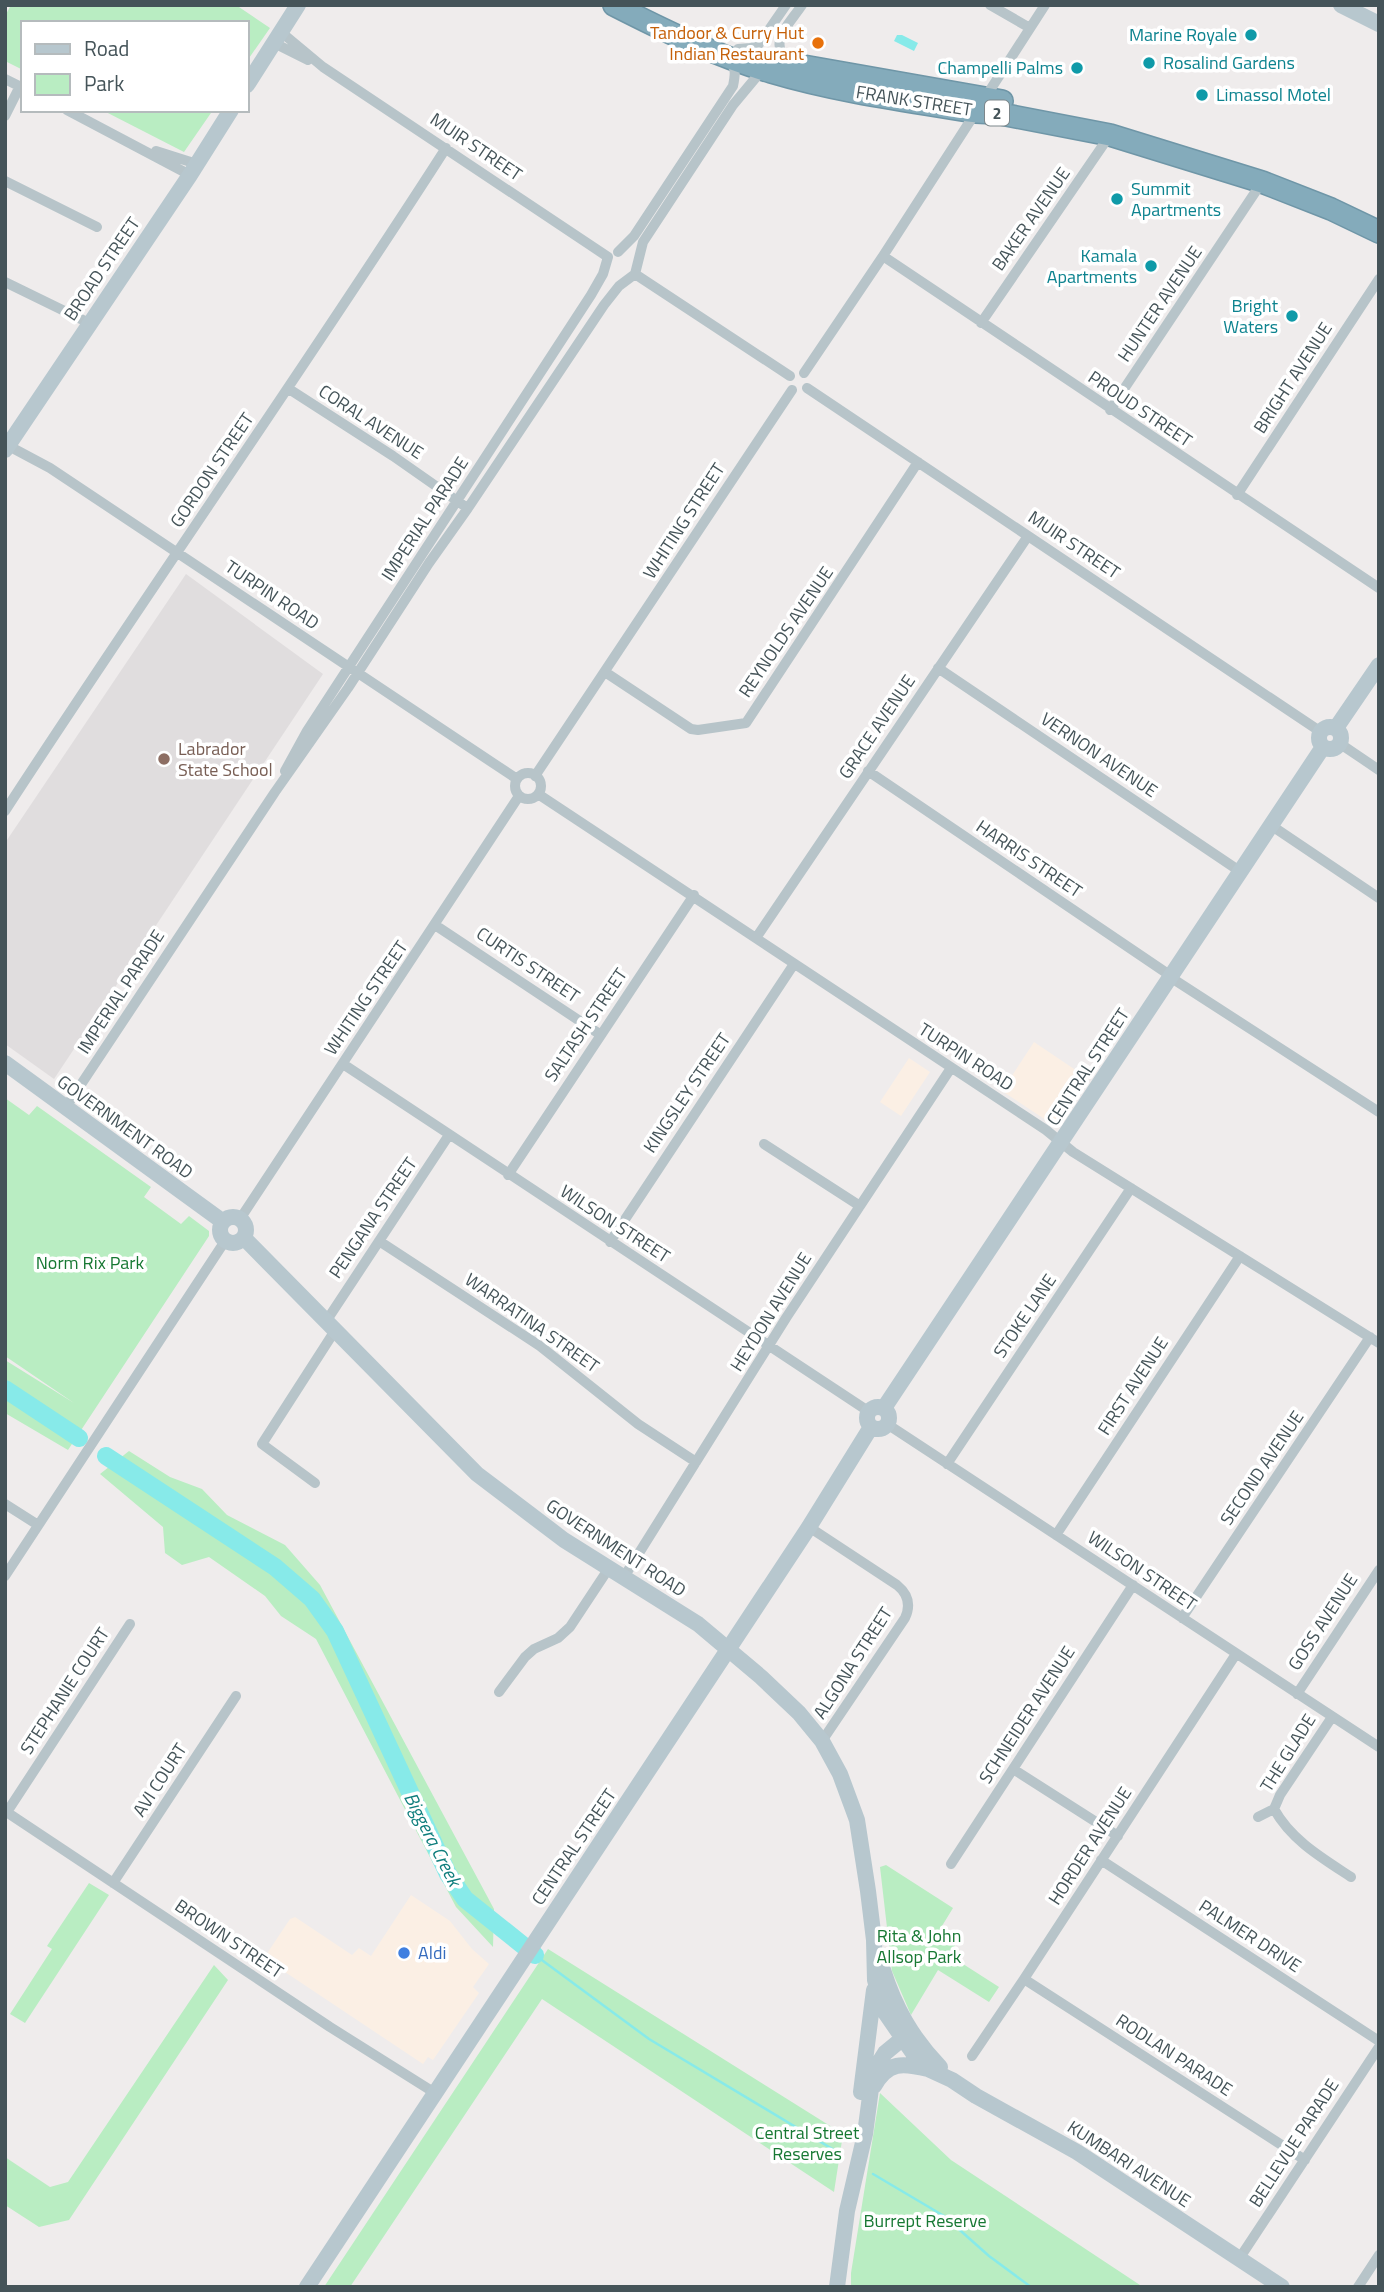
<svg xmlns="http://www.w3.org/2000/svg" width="1384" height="2292" viewBox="0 0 1384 2292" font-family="'Titillium Web',sans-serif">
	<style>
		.commercial { fill: #fbefe4 }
		.education { fill: #e0ddde }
		.green { fill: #b9edc2 }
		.water { fill: #87eae9 }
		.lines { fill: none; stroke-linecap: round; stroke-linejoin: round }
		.stream { stroke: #87eae9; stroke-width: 2.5 }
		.river { stroke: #87eae9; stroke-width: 18 }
		.highway-casing { stroke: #6f96a7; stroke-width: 24 }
		.street { stroke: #b7c4c9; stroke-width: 10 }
		.secondary { stroke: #b7c7ce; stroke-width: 16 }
		.highway { stroke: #84abbb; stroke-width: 21 }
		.culture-dot { fill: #0f9aa8; stroke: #fff; stroke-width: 2.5 }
		.food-dot { fill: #e8710a; stroke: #fff; stroke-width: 2.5 }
		.education-dot { fill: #8d6e63; stroke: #fff; stroke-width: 2.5 }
		.shop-dot { fill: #3f7fe0; stroke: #fff; stroke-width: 2.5 }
		.labels { text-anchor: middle; stroke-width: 7; stroke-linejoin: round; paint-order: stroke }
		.shield { fill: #fff; stroke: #7d878b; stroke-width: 2 }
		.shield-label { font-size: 16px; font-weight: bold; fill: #455459 }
		.food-label { font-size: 18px; fill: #c56008; stroke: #fff; text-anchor: end }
		.culture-label { font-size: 18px; fill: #0d838f; stroke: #fff; text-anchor: end }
		.street-label { font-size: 18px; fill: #455459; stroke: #fff }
		.education-label { font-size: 18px; fill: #785e54; stroke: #fff; text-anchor: start }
		.park-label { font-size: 18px; fill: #177833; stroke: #fff }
		.shop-label { font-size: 18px; fill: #366cbe; stroke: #fff; text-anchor: start }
		.water-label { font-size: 19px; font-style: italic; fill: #0f7e7d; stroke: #fff }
	</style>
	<rect width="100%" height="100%" fill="#efecec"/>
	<path class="commercial" d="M1034 1042 1089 1079 1061 1122 1052 1124 1002 1091Z
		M909 1058 930 1072 901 1116 880 1102Z
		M411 1895 450 1921 472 1949 489 1964 473 1987 479 1993 433 2060 428 2057 423 2064 264 1958 290 1919 295 1917 352 1955 359 1948 371 1956Z"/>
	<path class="education" d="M186 574 323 674 54 1079 5 1044V843Z"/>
	<path class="green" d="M11 5H236L270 28 247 61V23H23V70L5 61V16Z
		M102 110H213L184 152Z
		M5 1098 29 1115 37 1106 151 1187 144 1197 181 1224 189 1216 209 1231V1236L68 1450 5 1413V1360L74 1403 5 1356Z
		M129 1451 170 1477 202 1489 227 1515 285 1545 320 1585 494 1909 493 1947 456 1907 316 1639 281 1616 265 1596 209 1557 182 1565 165 1553 163 1527 100 1474Z
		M886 1865 953 1908 942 1926 960 1938 949 1955 999 1987 989 2002 938 1970 911 2015 892 1971 880 1867Z
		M89 1883 109 1895 25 2023 10 2014 52 1949 47 1946Z
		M548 1949 843 2134 834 2192 542 1999 350 2287H324Z
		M214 1965 228 1980 69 2220 39 2227 5 2205V2157L50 2187 68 2182Z
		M880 2093 951 2160 1143 2287H851V2273Z"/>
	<path class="water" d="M897 35H902L918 43 914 51 894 41Z"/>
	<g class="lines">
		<path class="stream" d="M535 1955 649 2039 839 2153
			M873 2174 944 2216 989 2256 1031 2287"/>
		<path class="river" d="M5 1389 79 1438
			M106 1456 275 1567 312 1599 335 1631 448 1874 465 1899 535 1955"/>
		<g class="highway-casing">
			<path id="highway" d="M614 5C665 31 716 56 771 72 838 92 908 101 976 112L996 113 1110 135 1262 182 1331 209 1379 232
				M792 64 1002 101"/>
		</g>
		<path class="street" d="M990 5 1030 28
			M281 32 323 67 608 257
			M274 43 308 60
			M738 49 751 48 759 44 786 5
			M789 63C767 42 788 26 802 5
			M5 79 23 88
			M67 110 190 175
			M5 116 20 86
			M156 151 197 164
			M5 181 97 227
			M618 252 634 236 733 86C735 76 737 67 728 59
			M883 256 1379 588
			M635 274 643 242 733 105 758 75 764 72
			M635 274 790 376
			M5 282 89 323
			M981 323 1110 135
			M804 373 883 256 1045 5
			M807 388 1321 732
			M289 389 393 456 463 505
			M1110 410 1262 182
			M5 444 50 468 517 779
			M1237 495 1379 279
			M938 668 1241 872
			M605 672 691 729 698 730 746 723 918 462
			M1339 743 1379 770
			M285 771 307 731 591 295 603 274 608 257
			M868 771 1171 976
			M515 786a13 13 0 1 1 26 0a13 13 0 1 1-26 0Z
			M535 776 792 390
			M538 794 1046 1130 1073 1152 1379 1343
			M5 811C150 588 303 371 446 148
			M1272 826 1379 898
			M435 925 601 1035
			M756 938 1028 536
			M1170 977 1379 1112
			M343 1064 868 1411
			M66 1107 275 792 348 688 429 563 468 508 604 305 619 286 635 274
			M764 1144 860 1206
			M508 1175 694 895
			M240 1219 519 796
			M379 1241 540 1346 638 1424 696 1462
			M610 1242 794 964
			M327 1320 449 1135
			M887 1424 1379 1747
			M947 1464 1131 1188
			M315 1483 262 1444 336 1329
			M5 1504 38 1525
			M809 1527 897 1585C908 1594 911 1605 905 1618L822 1741
			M1056 1535 1240 1256
			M5 1576 225 1241
			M624 1577 786 1318 951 1068
			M1182 1618 1370 1337
			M499 1692 525 1657 534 1649 558 1638 570 1627 609 1568
			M1297 1694 1379 1570
			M1013 1769 1118 1836
			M1274 1809C1291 1840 1322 1858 1351 1877
			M5 1811 330 2027 435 2093
			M7 1812 130 1624
			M1258 1817 1274 1809 1280 1795 1332 1717
			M1101 1860 1379 2041
			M951 1864 1133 1585
			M113 1883 236 1696
			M1024 1979 1305 2160
			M972 2056 1024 1979 1236 1654
			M1239 2259 1379 2047
			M1358 2287 1379 2255"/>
		<path class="secondary" d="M1341 5 1379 24
			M247 85 298 5
			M5 450 190 175 231 110
			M1319 738a11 11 0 1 1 22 0a11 11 0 1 1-22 0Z
			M1336 728 1379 665
			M5 1063 222 1221
			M220 1230a13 13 0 1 1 26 0a13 13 0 1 1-26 0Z
			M244 1238 477 1474 564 1540 698 1624 761 1677 799 1713 822 1741 840 1774 857 1820 868 1891 874 1940 875 1980 884 2011 913 2053 928 2069 952 2080 976 2096 1077 2152 1282 2287
			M867 1418a11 11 0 1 1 22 0a11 11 0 1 1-22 0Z
			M884 1408 1323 747
			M883 1970C895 2008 912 2038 940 2067
			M874 2086C888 2061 903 2063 928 2069
			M861 2092 874 1990
			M307 2287 809 1527 871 1427
			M837 2287 847 2211 865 2134 872 2081 878 2064 885 2053 908 2034"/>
		<use href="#highway" class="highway"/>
	</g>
	<g class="culture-dot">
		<circle cx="1251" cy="35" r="7"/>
		<circle cx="1149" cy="63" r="7"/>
		<circle cx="1077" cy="68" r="7"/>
		<circle cx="1202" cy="95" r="7"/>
		<circle cx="1117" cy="199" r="7"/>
		<circle cx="1151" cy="266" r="7"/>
		<circle cx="1292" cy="316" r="7"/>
	</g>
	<circle class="food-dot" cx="818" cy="43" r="7"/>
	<circle class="education-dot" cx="164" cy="759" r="7"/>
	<circle class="shop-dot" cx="404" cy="1953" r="7"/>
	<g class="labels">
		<rect class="shield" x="985" y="100.5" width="24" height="25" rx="5"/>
		<g class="shield-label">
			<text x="997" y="119">2</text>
		</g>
		<g class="food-label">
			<text x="804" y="39">Tandoor &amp; Curry Hut<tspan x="804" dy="21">Indian Restaurant</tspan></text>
		</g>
		<g class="culture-label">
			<text x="1237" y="41">Marine Royale</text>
			<text x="1163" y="69" text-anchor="start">Rosalind Gardens</text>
			<text x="1063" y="74">Champelli Palms</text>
			<text x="1216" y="101" text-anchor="start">Limassol Motel</text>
			<text x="1131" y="195" text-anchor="start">Summit<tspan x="1131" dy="21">Apartments</tspan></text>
			<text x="1137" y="262">Kamala<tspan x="1137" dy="21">Apartments</tspan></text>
			<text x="1278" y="312">Bright<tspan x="1278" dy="21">Waters</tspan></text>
		</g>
		<g class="street-label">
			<text transform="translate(914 101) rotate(9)" y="6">FRANK STREET</text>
			<text transform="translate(476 147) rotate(34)" y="6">MUIR STREET</text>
			<text transform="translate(1031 219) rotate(-55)" y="6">BAKER AVENUE</text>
			<text transform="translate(102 269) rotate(-56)" y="6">BROAD STREET</text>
			<text transform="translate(1160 304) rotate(-56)" y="6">HUNTER AVENUE</text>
			<text transform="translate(1293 378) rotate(-57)" y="6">BRIGHT AVENUE</text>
			<text transform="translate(1140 409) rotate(34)" y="6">PROUD STREET</text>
			<text transform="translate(371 422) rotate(33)" y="6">CORAL AVENUE</text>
			<text transform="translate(212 470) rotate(-56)" y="6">GORDON STREET</text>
			<text transform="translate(425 519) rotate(-57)" y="6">IMPERIAL PARADE</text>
			<text transform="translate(684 521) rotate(-57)" y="6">WHITING STREET</text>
			<text transform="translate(1074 545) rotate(34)" y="6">MUIR STREET</text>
			<text transform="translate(272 595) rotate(34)" y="6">TURPIN ROAD</text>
			<text transform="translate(786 632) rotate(-56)" y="6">REYNOLDS AVENUE</text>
			<text transform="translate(877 727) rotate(-56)" y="6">GRACE AVENUE</text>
			<text transform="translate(1099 755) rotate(34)" y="6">VERNON AVENUE</text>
			<text transform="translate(1029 859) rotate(34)" y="6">HARRIS STREET</text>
			<text transform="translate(528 965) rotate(34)" y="6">CURTIS STREET</text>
			<text transform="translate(121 992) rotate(-57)" y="6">IMPERIAL PARADE</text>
			<text transform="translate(366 998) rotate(-56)" y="6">WHITING STREET</text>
			<text transform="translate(586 1025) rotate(-56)" y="6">SALTASH STREET</text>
			<text transform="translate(966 1057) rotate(33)" y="6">TURPIN ROAD</text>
			<text transform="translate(1088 1067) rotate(-57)" y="6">CENTRAL STREET</text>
			<text transform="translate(687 1093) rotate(-56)" y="6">KINGSLEY STREET</text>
			<text transform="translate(125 1127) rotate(36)" y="6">GOVERNMENT ROAD</text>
			<text transform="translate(373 1218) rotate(-56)" y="6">PENGANA STREET</text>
			<text transform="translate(615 1224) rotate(33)" y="6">WILSON STREET</text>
			<text transform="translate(771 1312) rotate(-58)" y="6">HEYDON AVENUE</text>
			<text transform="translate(1025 1316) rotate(-56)" y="6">STOKE LANE</text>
			<text transform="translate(532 1323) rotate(35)" y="6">WARRATINA STREET</text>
			<text transform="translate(1133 1386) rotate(-57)" y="6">FIRST AVENUE</text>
			<text transform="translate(1262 1468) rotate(-56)" y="6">SECOND AVENUE</text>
			<text transform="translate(616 1548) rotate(33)" y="6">GOVERNMENT ROAD</text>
			<text transform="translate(1142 1571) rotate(34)" y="6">WILSON STREET</text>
			<text transform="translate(1323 1622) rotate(-57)" y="6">GOSS AVENUE</text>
			<text transform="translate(853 1663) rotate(-57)" y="6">ALGONA STREET</text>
			<text transform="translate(65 1691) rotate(-57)" y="6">STEPHANIE COURT</text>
			<text transform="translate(1027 1715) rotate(-57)" y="6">SCHNEIDER AVENUE</text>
			<text transform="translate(1288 1753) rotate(-58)" y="6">THE GLADE</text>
			<text transform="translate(160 1780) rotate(-57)" y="6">AVI COURT</text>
			<text transform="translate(1090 1846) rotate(-57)" y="6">HORDER AVENUE</text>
			<text transform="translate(574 1847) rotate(-56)" y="6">CENTRAL STREET</text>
			<text transform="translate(1250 1936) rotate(33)" y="6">PALMER DRIVE</text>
			<text transform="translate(229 1939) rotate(34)" y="6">BROWN STREET</text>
			<text transform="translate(1174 2055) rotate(33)" y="6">RODLAN PARADE</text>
			<text transform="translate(1294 2143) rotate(-57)" y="6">BELLEVUE PARADE</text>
			<text transform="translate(1129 2164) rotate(33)" y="6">KUMBARI AVENUE</text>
		</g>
		<g class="education-label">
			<text x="178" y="755">Labrador<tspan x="178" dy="21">State School</tspan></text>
		</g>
		<g class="park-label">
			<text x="90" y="1269">Norm Rix Park</text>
			<text x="919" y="1942">Rita &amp; John<tspan x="919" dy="21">Allsop Park</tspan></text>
			<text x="807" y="2139">Central Street<tspan x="807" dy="21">Reserves</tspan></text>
			<text x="925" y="2227">Burrept Reserve</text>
		</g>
		<g class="shop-label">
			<text x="418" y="1959">Aldi</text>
		</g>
		<g class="water-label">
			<text transform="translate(433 1839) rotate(63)" y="7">Biggera Creek</text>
		</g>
	</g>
	<rect width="1384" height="2292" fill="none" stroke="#455459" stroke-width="14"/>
	<rect x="21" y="21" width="228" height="91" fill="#ffffff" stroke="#b5bbbd" stroke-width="2"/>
	<rect x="35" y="44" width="35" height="10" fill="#b7c7ce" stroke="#b5bbbd" stroke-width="2"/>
	<text x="84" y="56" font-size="21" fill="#455459">Road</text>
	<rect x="35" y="74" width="35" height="21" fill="#b9edc2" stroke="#b5bbbd" stroke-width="2"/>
	<text x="84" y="91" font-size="21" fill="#455459">Park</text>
</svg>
